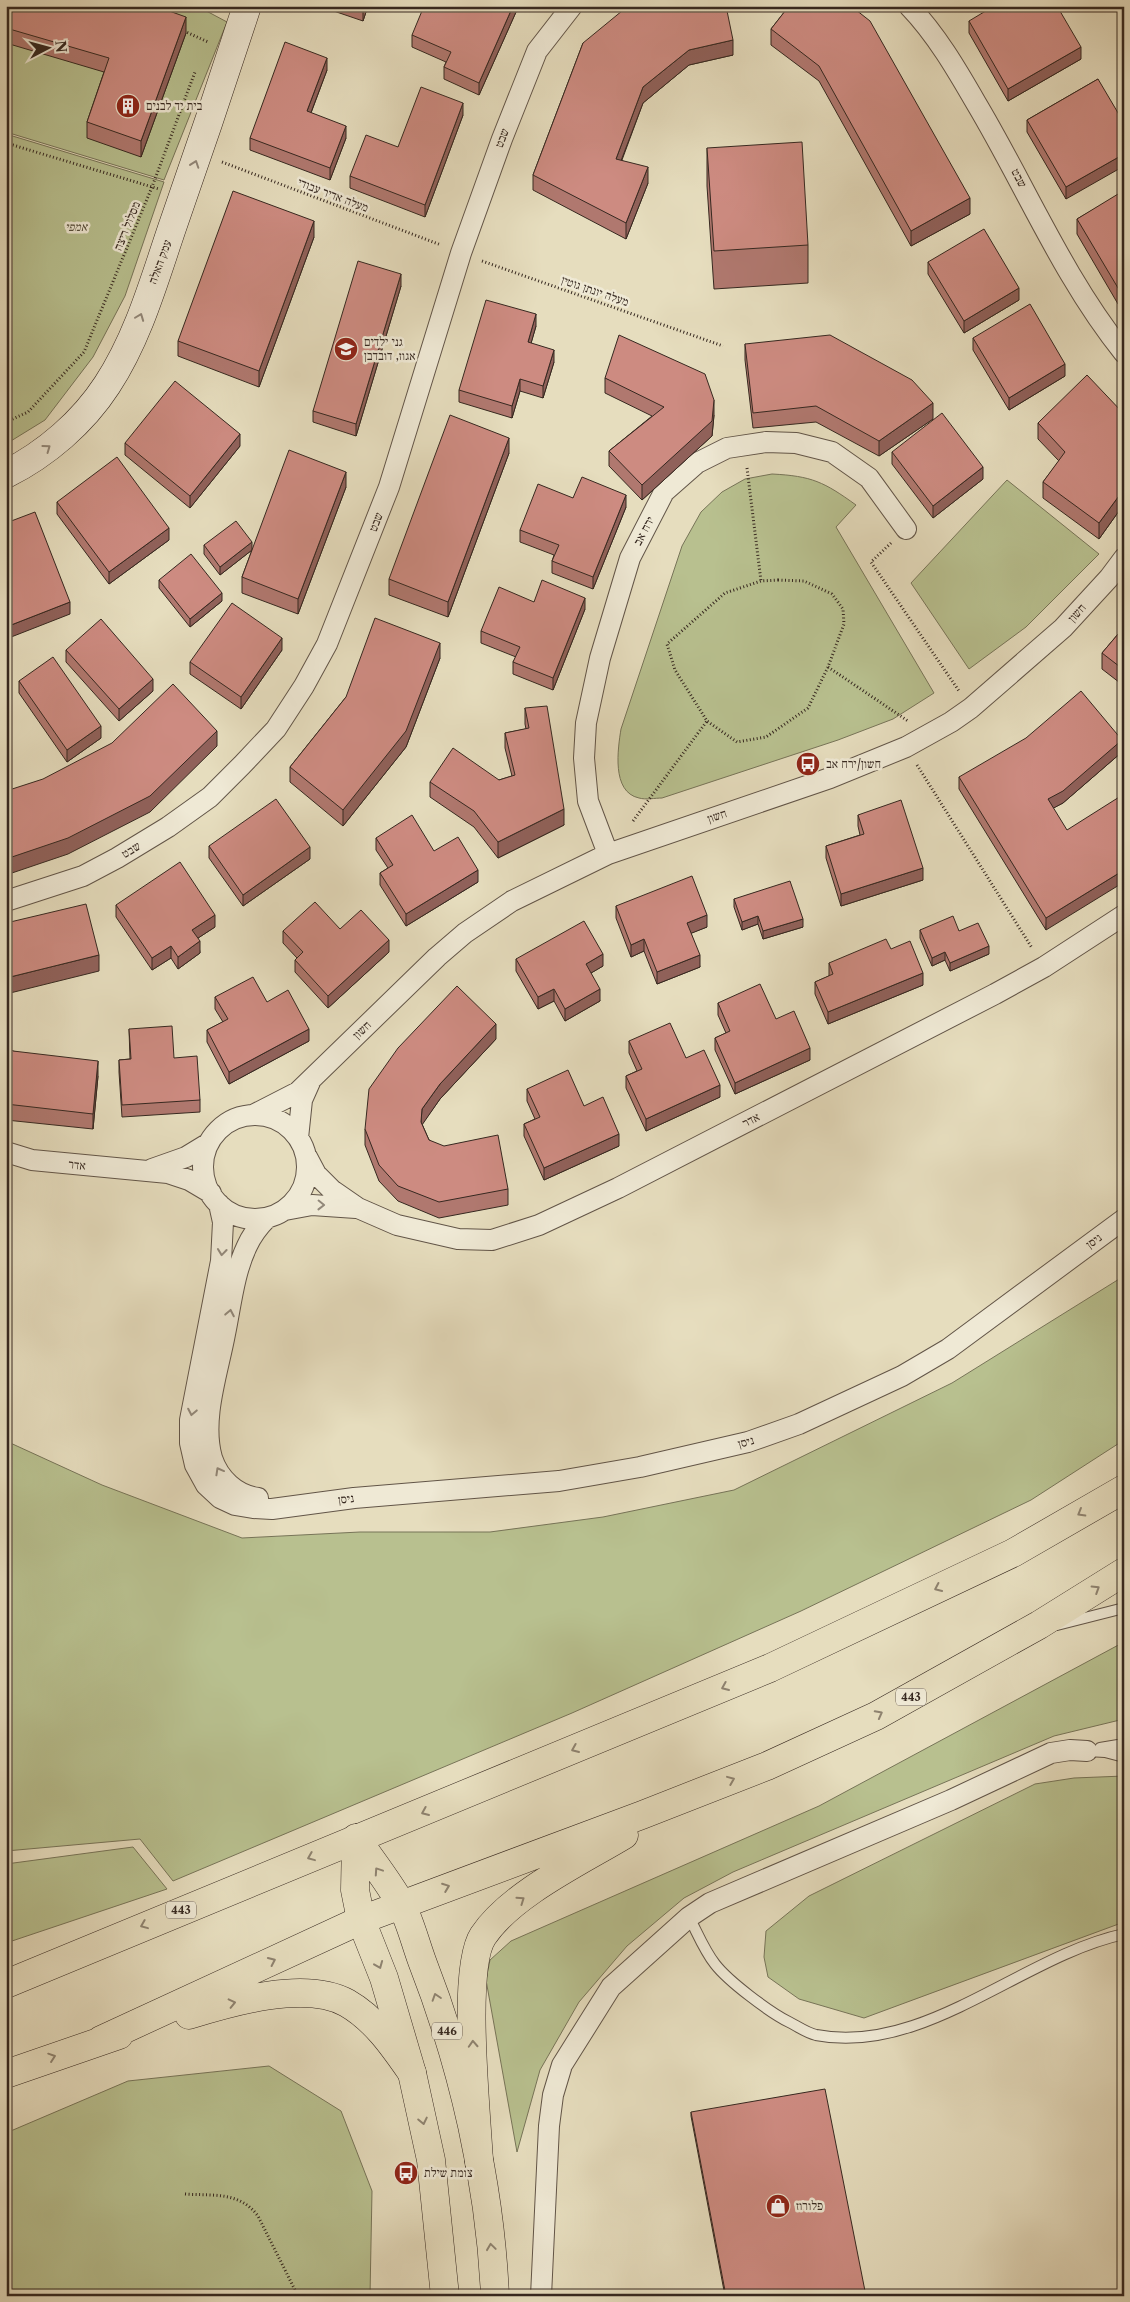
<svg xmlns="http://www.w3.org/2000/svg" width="1130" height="2302" viewBox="0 0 1130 2302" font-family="'Libre Caslon Text','Frank Ruhl Libre',serif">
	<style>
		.green { fill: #b8c08f; stroke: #777458 }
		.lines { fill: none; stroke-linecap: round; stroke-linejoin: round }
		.lane-casing { stroke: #625548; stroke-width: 12 }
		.street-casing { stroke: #625548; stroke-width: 22 }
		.secondary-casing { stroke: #362820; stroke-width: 29 }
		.primary-casing { stroke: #362820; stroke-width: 29 }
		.highway-casing { stroke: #362820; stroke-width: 29 }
		.path { stroke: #362820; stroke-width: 3; stroke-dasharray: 1 2.5; stroke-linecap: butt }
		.lane { stroke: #efe9d5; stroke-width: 10 }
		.street { stroke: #efe9d5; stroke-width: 20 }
		.secondary { stroke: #efe9d5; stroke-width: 28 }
		.primary { stroke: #e6ddbe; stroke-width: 28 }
		.highway { stroke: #e6ddbe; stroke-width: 28 }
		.wall { fill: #b0786f; stroke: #362820 }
		.shaded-wall { fill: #90615a; stroke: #362820 }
		.building { fill: #cd8b81; stroke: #362820 }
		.oneway { stroke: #92887a }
		.oneway2 { stroke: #8e826f }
		.labels { text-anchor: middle; stroke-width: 5; stroke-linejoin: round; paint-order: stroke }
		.shield { fill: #efe9d5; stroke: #6e6256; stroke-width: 1 }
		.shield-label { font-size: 11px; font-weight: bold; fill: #362820 }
		.poi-label { font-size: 12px; fill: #362820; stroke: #efe9d5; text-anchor: start }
		.street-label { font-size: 12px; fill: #362820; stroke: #efe9d5 }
		.park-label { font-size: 12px; font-style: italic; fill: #564e3c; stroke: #efe9d5 }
	</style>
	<rect width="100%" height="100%" fill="#e6ddbe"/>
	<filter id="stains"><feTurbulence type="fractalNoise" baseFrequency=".004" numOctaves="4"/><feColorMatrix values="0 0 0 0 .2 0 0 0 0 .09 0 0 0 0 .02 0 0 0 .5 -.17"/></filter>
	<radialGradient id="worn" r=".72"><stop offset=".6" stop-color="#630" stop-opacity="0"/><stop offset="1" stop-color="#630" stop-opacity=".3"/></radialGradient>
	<path class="green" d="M6 6H197L227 22 164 180 6 132Z
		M6 134 164 182 125 296 93 357 45 420 6 444Z
		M772 474C812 476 824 482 856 505L836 527 934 693 893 719 838 740 662 798C655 798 646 800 639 798 611 792 618 748 621 729L682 546 701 512 722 492 745 479Z
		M1007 480 1099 554 1026 627 969 669 911 583Z
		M1124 1276V1440L1031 1500 801 1611 572 1713 173 1881 140 1839 6 1851V1441L102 1485 242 1538 360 1532H490L603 1517 734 1490 952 1383Z
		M1124 1642V1719L1054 1736 733 1872 684 1898 627 1946 579 2002 540 2070 517 2152 486 1980 490 1960 511 1941 819 1806Z
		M1124 1776V1922L864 2018 799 1999 768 1977 764 1957 766 1931 809 1896 1035 1784 1074 1778Z
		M133 1847 167 1889 6 1943V1864Z
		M269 2066 341 2111 372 2191 370 2296H6V2133L128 2081Z"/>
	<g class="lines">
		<g class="lane-casing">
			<path id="lane" d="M1057 1625 1124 1608
				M1100 1748 1124 1744
				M1087 1751 1105 1752 1124 1757
				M689 1917C697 1932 704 1950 715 1964 728 1981 769 2012 789 2022 797 2026 807 2033 816 2035 924 2056 1022 1956 1124 1934"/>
		</g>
		<g class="street-casing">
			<path id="street" d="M909 6C936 34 957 70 976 103 1025 185 1064 279 1124 353
				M608 854 588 801 584 758 586 723 600 658 630 558 664 492 697 463 727 448 766 442 796 443 832 452 869 478 906 529
				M6 901 83 876 117 858 168 827 210 797 242 765 276 729 304 686 327 644 389 487 461 253 502 139 537 51 572 6
				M203 1167a52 52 0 1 1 104 0a52 52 0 1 1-104 0Z
				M253 1115 298 1092 437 957 465 933 512 901 608 854 830 778 906 747 951 722 971 708 1063 628 1109 578 1124 558
				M298 1138 302 1100 310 1082
				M6 1152 32 1160 168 1173 189 1180 211 1193
				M307 1157 316 1174 332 1190 358 1208 397 1225 458 1239 492 1240 539 1225 618 1188 995 994 1044 967 1124 915
				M152 1169 186 1157 209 1143
				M219 1204 223 1222 221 1261 190 1420V1443L195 1465 206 1485 220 1498 235 1505 253 1508 272 1509 354 1498 559 1481 640 1467 748 1442 799 1424 902 1376 948 1349 1124 1219
				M285 1210 312 1205 356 1208
				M258 1498C236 1495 219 1479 212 1458 201 1419 218 1372 225 1334 231 1305 234 1273 247 1246 252 1235 259 1226 267 1218
				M541 2296 549 2126 553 2095 562 2065 611 1987 689 1917 710 1903 951 1800 1051 1753 1070 1750 1087 1751"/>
		</g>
		<g class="secondary-casing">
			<path id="secondary" d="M6 474C46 454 83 422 107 385 138 338 154 281 172 228 198 154 223 80 247 6"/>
		</g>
		<g class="primary-casing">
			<path id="primary" d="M356 1838C371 1860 388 1881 401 1904 410 1921 415 1942 422 1961 463 2066 490 2183 495 2296
				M356 1838 355 1890 361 1920 384 1978 412 2073 431 2160 445 2296"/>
		</g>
		<g class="highway-casing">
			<path id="highway" d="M6 1984 770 1668 1013 1553 1124 1489
				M189 2015C231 2002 306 1980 347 2003 375 2019 394 2047 412 2073
				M101 2040 361 1920 642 1815 767 1766 876 1716 1039 1625 1124 1572
				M6 2074 119 2035
				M479 2162C477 2117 461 1969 483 1936 511 1894 581 1861 624 1835"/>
		</g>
		<path class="path" d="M184 31 208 42
			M6 143 159 189
			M222 162 441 245
			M482 261 723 346
			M6 422 28 412 84 352 152 187 195 72
			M747 468 761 581
			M891 543 871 562 959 691
			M778 580 804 581 832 594 843 609 844 624 828 667 808 708 766 737 737 742 707 721 675 670 667 644 725 593 761 581Z
			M828 667 908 721
			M917 765 1032 948
			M633 821 707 721
			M185 2194C213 2196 239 2191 258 2216L298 2296"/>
		<use href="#lane" class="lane"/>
		<use href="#street" class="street"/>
		<use href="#secondary" class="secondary"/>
		<use href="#primary" class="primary"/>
		<use href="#highway" class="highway"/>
	</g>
	<path class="wall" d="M6 6 186 33 141 157 87 138V122L104 72 6 43Z
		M319 6H368L363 21Z
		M516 6V12L479 95 444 79V67L446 62 412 47V35Z
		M789 6 970 214 911 246 819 81 771 45V29Z
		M969 21 1081 59 1008 101 969 33Z
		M583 43 733 55 689 65 643 103 622 160 648 183 626 239 533 190V175Z
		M327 70 311 113 346 138 330 180 250 150V138Z
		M1098 79 1066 199 1027 132V120Z
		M463 115 425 217 350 188V176L398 147Z
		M707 148 808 245V283L714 289 707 186Z
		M1124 192V311L1118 304 1077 234V219Z
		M314 237 259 387 178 356V341Z
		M928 262 1019 300 964 333 928 274Z
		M401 286 356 436 313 422V411Z
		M536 326 531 343 554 362 543 398 520 391 512 418 459 402V390Z
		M973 338 1065 376 1009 410 973 350Z
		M745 344 933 419 879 456 816 422 753 428 745 360Z
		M605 378 714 415 712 436 642 500 609 466V451L652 416 605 393Z
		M1124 414V504L1099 539 1043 498V482L1059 461 1038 439V423Z
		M125 443 240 446 190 508 125 455Z
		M892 452 983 479 933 518 892 464Z
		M509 453 448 617 389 595V579Z
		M346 487 298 614 242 593V577L252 550 220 575 204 554V545L252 550Z
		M573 498 626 507 593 589 552 573V561L554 555 520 542V530Z
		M57 502 169 540 109 584 57 514Z
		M159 580 222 601 190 627 159 588Z
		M534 602 585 609 553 690 513 674V662L516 657 481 643V631Z
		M1124 627V686L1102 669V653Z
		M66 650 153 691 119 721 66 662Z
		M282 650 241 709 190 674V662Z
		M440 658 406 747 343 826 290 782V767L346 697Z
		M19 681 101 738 67 762 19 693Z
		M525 708 564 825 498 858 474 827 430 797V782L499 780 512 776 505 748V733L526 729 525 724Z
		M1122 752 1063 803 1053 808 1046 930 959 789V777Z
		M858 815 923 880 841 906 826 858V846L860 835 858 826Z
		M376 838 478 882 406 926 380 885V873L388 868 376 850Z
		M209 846 310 859 243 906 209 858Z
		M734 899 803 927 763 939 758 924 742 930 734 907Z
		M116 905 215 927 198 938 200 953 178 969 171 958 152 970 116 917Z
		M616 906 707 927 691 933 700 967 657 984 644 951 631 957 616 918Z
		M340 929 389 952 328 1008 295 972V960L297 958 283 943V931Z
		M920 930 959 931 989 954 950 971 945 960 932 966 920 938Z
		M516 959 603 966 591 973 600 1001 565 1021 554 1001 538 1009 516 971Z
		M829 963 923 985 828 1024 815 994V982L829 976Z
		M215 997 267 1002 309 1041 229 1084 207 1042V1030L223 1022 215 1009Z
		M718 1003 776 1019 810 1060 735 1094 715 1050V1038L726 1033 718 1015Z
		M129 1029 174 1058 200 1100V1112L122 1117 119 1072V1060L130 1059Z
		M496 1039 440 1099 422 1124 429 1140 508 1189V1205L439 1218 398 1201 379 1181 365 1145V1129Z
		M629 1041 686 1058 720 1097 646 1131 626 1088V1076L637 1071 629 1053Z
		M6 1046 13 1051 98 1076 93 1129 6 1120Z
		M527 1089 584 1106 619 1146 544 1180 524 1136V1124L535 1119 527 1101Z
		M691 2112 866 2296H725L691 2116Z"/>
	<path class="shaded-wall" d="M363 6H368L363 21Z
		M513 6H516V12L479 95V83Z
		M186 17V33L141 157V141Z
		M733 40V55L689 65 643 103 616 174V159L643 87 689 50Z
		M1081 47V59L1008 101V89Z
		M327 58V70L307 123V111Z
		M463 103V115L425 217V205Z
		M346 126V138L330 180V168Z
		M1124 154V166L1066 199V187Z
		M648 167V183L626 239V223Z
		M970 198V214L911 246V231Z
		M314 221V237L259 387V371Z
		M401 274V286L356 436V424Z
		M1019 288V300L964 333V321Z
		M536 314V326L528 354V342Z
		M554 350V362L543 398V386Z
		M1065 364V376L1009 410V398Z
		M520 379V391L512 418V406Z
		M714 400V415L712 436 642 500V485Z
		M933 403V419L879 456V441Z
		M240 434V446L190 508V496Z
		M509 438V453L448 617V602Z
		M983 467V479L933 518V506Z
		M346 472V487L298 614V599Z
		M1124 489V504L1099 539V523Z
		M626 495V507L593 589V577Z
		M169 528V540L109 584V572Z
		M252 542V550L220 575V567Z
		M222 593V601L190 627V619Z
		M585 598V609L553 690V678Z
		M70 602V614L6 639V627Z
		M282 638V650L241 709V697Z
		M440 643V658L406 747 343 826V810Z
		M153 679V691L119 721V709Z
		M101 726V738L67 762V750Z
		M217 731V746L150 812 68 854 6 875V859Z
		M1122 740V752L1063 803 1048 811V799Z
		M9 774V786L6 787V775Z
		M564 809V825L498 858V842Z
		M310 847V859L243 906V895Z
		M923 868V880L841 906V894Z
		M478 870V882L406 926V914Z
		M1124 870V882L1046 930V918Z
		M215 915V927L192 942V930Z
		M707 915V927L687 935V923Z
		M758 916V924L742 930V922Z
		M803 919V927L763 939V931Z
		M644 939V951L631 957V945Z
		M389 940V952L328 1008V996Z
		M200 941V953L178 969V957Z
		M171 946V958L152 970V958Z
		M989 946V954L950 971V963Z
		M945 952V960L932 966V958Z
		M603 954V966L586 976V964Z
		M99 955V971L6 994V978Z
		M700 955V967L657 984V972Z
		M923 973V985L828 1024V1012Z
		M554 989V1001L538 1009V997Z
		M600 989V1001L565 1021V1009Z
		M496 1024V1039L440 1099 422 1125 421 1122 422 1109 440 1084Z
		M309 1029V1041L229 1084V1072Z
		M810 1048V1060L735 1094V1083Z
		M98 1061V1076L93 1129V1114Z
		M720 1085V1097L646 1131V1119Z
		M619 1134V1146L544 1180V1168Z"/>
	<path class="building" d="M6 6H155L186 17 141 141 87 122 109 58 6 28Z
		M424 6H513L479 83 444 67 451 52 412 35Z
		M628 6H726L733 40 689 50 643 87 616 159 648 167 626 223 533 175 583 43Z
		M789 6H851L870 21 970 198 911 231 819 66 771 29Z
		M994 6H1057L1081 47 1008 89 969 21Z
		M285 42 327 58 307 111 346 126 330 168 250 138Z
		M1098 79 1124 123V154L1066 187 1027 120Z
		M421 87 463 103 425 205 350 176 366 135 398 147Z
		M802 142 808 245 714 251 707 148Z
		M233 191 314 221 259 371 178 341Z
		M1123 191 1124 192V296L1118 288 1077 219Z
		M984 229 1019 288 964 321 928 262Z
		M358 261 401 274 356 424 313 411Z
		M486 300 536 314 528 342 554 350 543 386 520 379 512 406 459 390Z
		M1030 304 1065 364 1009 398 973 338Z
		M619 335 705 374 714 400 712 421 642 485 609 451 664 407 605 378Z
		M830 335 912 380 933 403 879 441 816 406 753 413 745 344Z
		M1087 375 1124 414V489L1099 523 1043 482 1065 452 1038 423Z
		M175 381 240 434 190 496 125 443Z
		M942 413 983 467 933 506 892 452Z
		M450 415 509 438 448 602 389 579Z
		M289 450 346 472 298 599 242 577Z
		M117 457 169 528 109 572 57 502Z
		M582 477 626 495 593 577 552 561 559 545 520 530 538 484 573 498Z
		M35 512 70 602 6 627V523Z
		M236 521 252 542 220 567 204 545Z
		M191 554 222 593 190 619 159 580Z
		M542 580 585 598 553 678 513 662 520 647 481 631 499 587 534 602Z
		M232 603 282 638 241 697 190 662Z
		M375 618 440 643 406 731 343 810 290 767 346 697Z
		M101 619 153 679 119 709 66 650Z
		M1124 627V670L1102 653Z
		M53 657 101 726 67 750 19 681Z
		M173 684 217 731 150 796 68 838 6 859V791L43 779 112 743Z
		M1081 691 1122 740 1063 791 1048 799 1067 830 1124 794V870L1046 918 959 777 1026 738Z
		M547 706 564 809 498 842 474 811 430 782 453 748 499 780 515 775 505 733 529 728 525 708Z
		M6 766 9 774 6 775Z
		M276 799 310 847 243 895 209 846Z
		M901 800 923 868 841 894 826 846 864 834 858 815Z
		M412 815 434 851 458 837 478 870 406 914 380 873 393 865 376 838Z
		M180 862 215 915 192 930 200 941 178 957 171 946 152 958 116 905Z
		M692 876 707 915 687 923 700 955 657 972 644 939 631 945 616 906Z
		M790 881 803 919 763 931 758 916 742 922 734 899Z
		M315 902 340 929 361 910 389 940 328 996 295 960 303 952 283 931Z
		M86 904 99 955 6 978V923Z
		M953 916 959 931 978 923 989 946 950 963 945 952 932 958 920 930Z
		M584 921 603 954 586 964 600 989 565 1009 554 989 538 997 516 959Z
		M886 939 891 949 910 941 923 973 828 1012 815 982 833 974 829 963Z
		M253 977 267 1002 288 990 309 1029 229 1072 207 1030 228 1019 215 997Z
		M760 984 776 1019 794 1011 810 1048 735 1083 715 1038 730 1031 718 1003Z
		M457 986 496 1024 440 1084 422 1109 421 1122 429 1140 444 1146 498 1135 508 1189 439 1202 398 1186 379 1165 365 1129 369 1089 398 1048Z
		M670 1023 686 1058 704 1050 720 1085 646 1119 626 1076 642 1069 629 1041Z
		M172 1026 174 1058 197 1056 200 1100 122 1105 119 1060 131 1059 129 1029Z
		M6 1046 13 1051 98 1061 93 1114 6 1104Z
		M568 1070 584 1106 603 1097 619 1134 544 1168 524 1124 540 1117 527 1089Z
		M825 2089 866 2296H726L691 2112Z"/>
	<defs><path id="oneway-chevron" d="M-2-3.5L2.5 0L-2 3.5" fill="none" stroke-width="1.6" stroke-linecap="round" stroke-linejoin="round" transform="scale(1.25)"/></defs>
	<g class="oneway">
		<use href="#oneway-chevron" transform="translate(195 164) rotate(-71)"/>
		<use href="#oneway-chevron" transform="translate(140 317) rotate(-69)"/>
		<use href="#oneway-chevron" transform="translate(47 448) rotate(-36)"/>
		<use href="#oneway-chevron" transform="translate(321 1205) rotate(1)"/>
		<use href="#oneway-chevron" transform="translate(222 1252) rotate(96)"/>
		<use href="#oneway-chevron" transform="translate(230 1313) rotate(-79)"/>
		<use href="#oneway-chevron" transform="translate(192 1412) rotate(101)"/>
		<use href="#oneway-chevron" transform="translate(219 1471) rotate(-119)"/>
	</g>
	<g class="oneway2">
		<use href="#oneway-chevron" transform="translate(1081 1513) rotate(150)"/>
		<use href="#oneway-chevron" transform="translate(938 1588) rotate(155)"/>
		<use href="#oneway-chevron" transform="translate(1096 1589) rotate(-32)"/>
		<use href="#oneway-chevron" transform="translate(725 1687) rotate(157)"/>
		<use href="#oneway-chevron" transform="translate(879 1714) rotate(-28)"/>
		<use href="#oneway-chevron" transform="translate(575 1749) rotate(157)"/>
		<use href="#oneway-chevron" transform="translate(731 1780) rotate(-22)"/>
		<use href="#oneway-chevron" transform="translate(425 1812) rotate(157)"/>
		<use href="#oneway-chevron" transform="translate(311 1857) rotate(158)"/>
		<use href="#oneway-chevron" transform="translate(378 1871) rotate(-124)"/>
		<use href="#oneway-chevron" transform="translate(446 1887) rotate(-21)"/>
		<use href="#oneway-chevron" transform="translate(521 1900) rotate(-35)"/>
		<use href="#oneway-chevron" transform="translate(144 1925) rotate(158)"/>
		<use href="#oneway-chevron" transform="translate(272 1961) rotate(-25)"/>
		<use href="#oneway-chevron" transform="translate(379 1965) rotate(68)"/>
		<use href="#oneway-chevron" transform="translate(436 1997) rotate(-108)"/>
		<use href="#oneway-chevron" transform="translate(232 2003) rotate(-13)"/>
		<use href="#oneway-chevron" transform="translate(473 2044) rotate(-93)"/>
		<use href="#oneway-chevron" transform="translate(52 2057) rotate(-19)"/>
		<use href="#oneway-chevron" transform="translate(423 2121) rotate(78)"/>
		<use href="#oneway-chevron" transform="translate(491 2247) rotate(-98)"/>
	</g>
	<defs>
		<g id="building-disc" transform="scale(1.25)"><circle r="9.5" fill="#8f2418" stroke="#efe9d5"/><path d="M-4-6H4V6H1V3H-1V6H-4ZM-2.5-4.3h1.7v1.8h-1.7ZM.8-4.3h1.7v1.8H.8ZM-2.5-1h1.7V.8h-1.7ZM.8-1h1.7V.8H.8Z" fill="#fff"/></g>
		<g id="school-disc" transform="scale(1.25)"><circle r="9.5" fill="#8f2418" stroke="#efe9d5"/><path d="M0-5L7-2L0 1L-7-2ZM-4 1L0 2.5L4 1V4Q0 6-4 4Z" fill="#fff"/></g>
		<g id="bus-disc" transform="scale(1.25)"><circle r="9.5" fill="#8f2418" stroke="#efe9d5"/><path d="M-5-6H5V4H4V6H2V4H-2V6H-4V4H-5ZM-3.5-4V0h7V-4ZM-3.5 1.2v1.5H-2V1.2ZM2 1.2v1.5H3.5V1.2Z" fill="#fff"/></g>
		<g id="shop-disc" transform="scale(1.25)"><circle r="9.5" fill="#8f2418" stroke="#efe9d5"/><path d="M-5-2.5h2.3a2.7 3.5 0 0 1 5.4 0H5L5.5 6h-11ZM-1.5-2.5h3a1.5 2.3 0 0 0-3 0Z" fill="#fff"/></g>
	</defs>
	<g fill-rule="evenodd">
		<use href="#building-disc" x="128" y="106"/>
		<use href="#school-disc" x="346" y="349"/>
		<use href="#bus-disc" x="808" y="764"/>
		<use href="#bus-disc" x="406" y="2173"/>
		<use href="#shop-disc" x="778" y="2206"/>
	</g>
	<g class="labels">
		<g class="shield">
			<rect x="896" y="1688.5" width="30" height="17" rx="4"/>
			<rect x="166" y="1901.5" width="30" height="17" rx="4"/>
			<rect x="432" y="2022.5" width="30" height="17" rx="4"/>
		</g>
		<g class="shield-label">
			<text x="911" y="1701">443</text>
			<text x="181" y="1914">443</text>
			<text x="447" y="2035">446</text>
		</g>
		<g class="poi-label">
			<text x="146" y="110">בית יד לבנים</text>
			<text x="364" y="346">גני ילדים<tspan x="364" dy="14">אגוז, דובדבן</tspan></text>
			<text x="826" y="768">חשון/ירח אב</text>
			<text x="424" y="2177">צומת שילת</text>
			<text x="796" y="2210">פלורוז</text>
		</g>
		<g class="street-label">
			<text transform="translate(502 138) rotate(-69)" y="4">שבט</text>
			<text transform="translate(1019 178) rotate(62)" y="4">שבט</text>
			<text transform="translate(333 195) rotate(21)" y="4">מעלה אדיר עבודי</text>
			<text transform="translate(127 226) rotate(-68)" y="4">מסלול ריצה</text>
			<text transform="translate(160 262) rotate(-70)" y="4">עמק האלה</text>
			<text transform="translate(595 291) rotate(19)" y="4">מעלה יונתן גוטין</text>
			<text transform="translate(376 522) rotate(-69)" y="4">שבט</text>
			<text transform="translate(644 531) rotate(-62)" y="4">ירח אב</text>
			<text transform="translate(1077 613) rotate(-48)" y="4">חשון</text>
			<text transform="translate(717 816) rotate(-19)" y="4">חשון</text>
			<text transform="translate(131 850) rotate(-32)" y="4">שבט</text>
			<text transform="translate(362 1030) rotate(-44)" y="4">חשון</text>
			<text transform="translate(751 1120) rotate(-27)" y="4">אדר</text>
			<text transform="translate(77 1165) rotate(6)" y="4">אדר</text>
			<text transform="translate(1094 1241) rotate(-36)" y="4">ניסן</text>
			<text transform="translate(746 1442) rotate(-16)" y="4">ניסן</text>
			<text transform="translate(346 1499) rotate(-7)" y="4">ניסן</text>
		</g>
		<g class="park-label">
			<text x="76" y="231">אמפי</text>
		</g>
	</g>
	<rect width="1130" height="2302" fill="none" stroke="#e6ddbe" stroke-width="25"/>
	<rect x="8" y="8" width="1115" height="2287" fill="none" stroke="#362820" stroke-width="2.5"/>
	<rect x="12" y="12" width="1105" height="2277" fill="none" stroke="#362820"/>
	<g transform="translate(48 48) rotate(84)" stroke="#efe9d5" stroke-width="4" paint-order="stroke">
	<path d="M0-4L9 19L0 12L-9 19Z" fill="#362820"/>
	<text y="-8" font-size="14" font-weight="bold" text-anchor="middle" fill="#362820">N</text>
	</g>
	<rect width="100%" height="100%" filter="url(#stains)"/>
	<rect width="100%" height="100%" fill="url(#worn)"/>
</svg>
